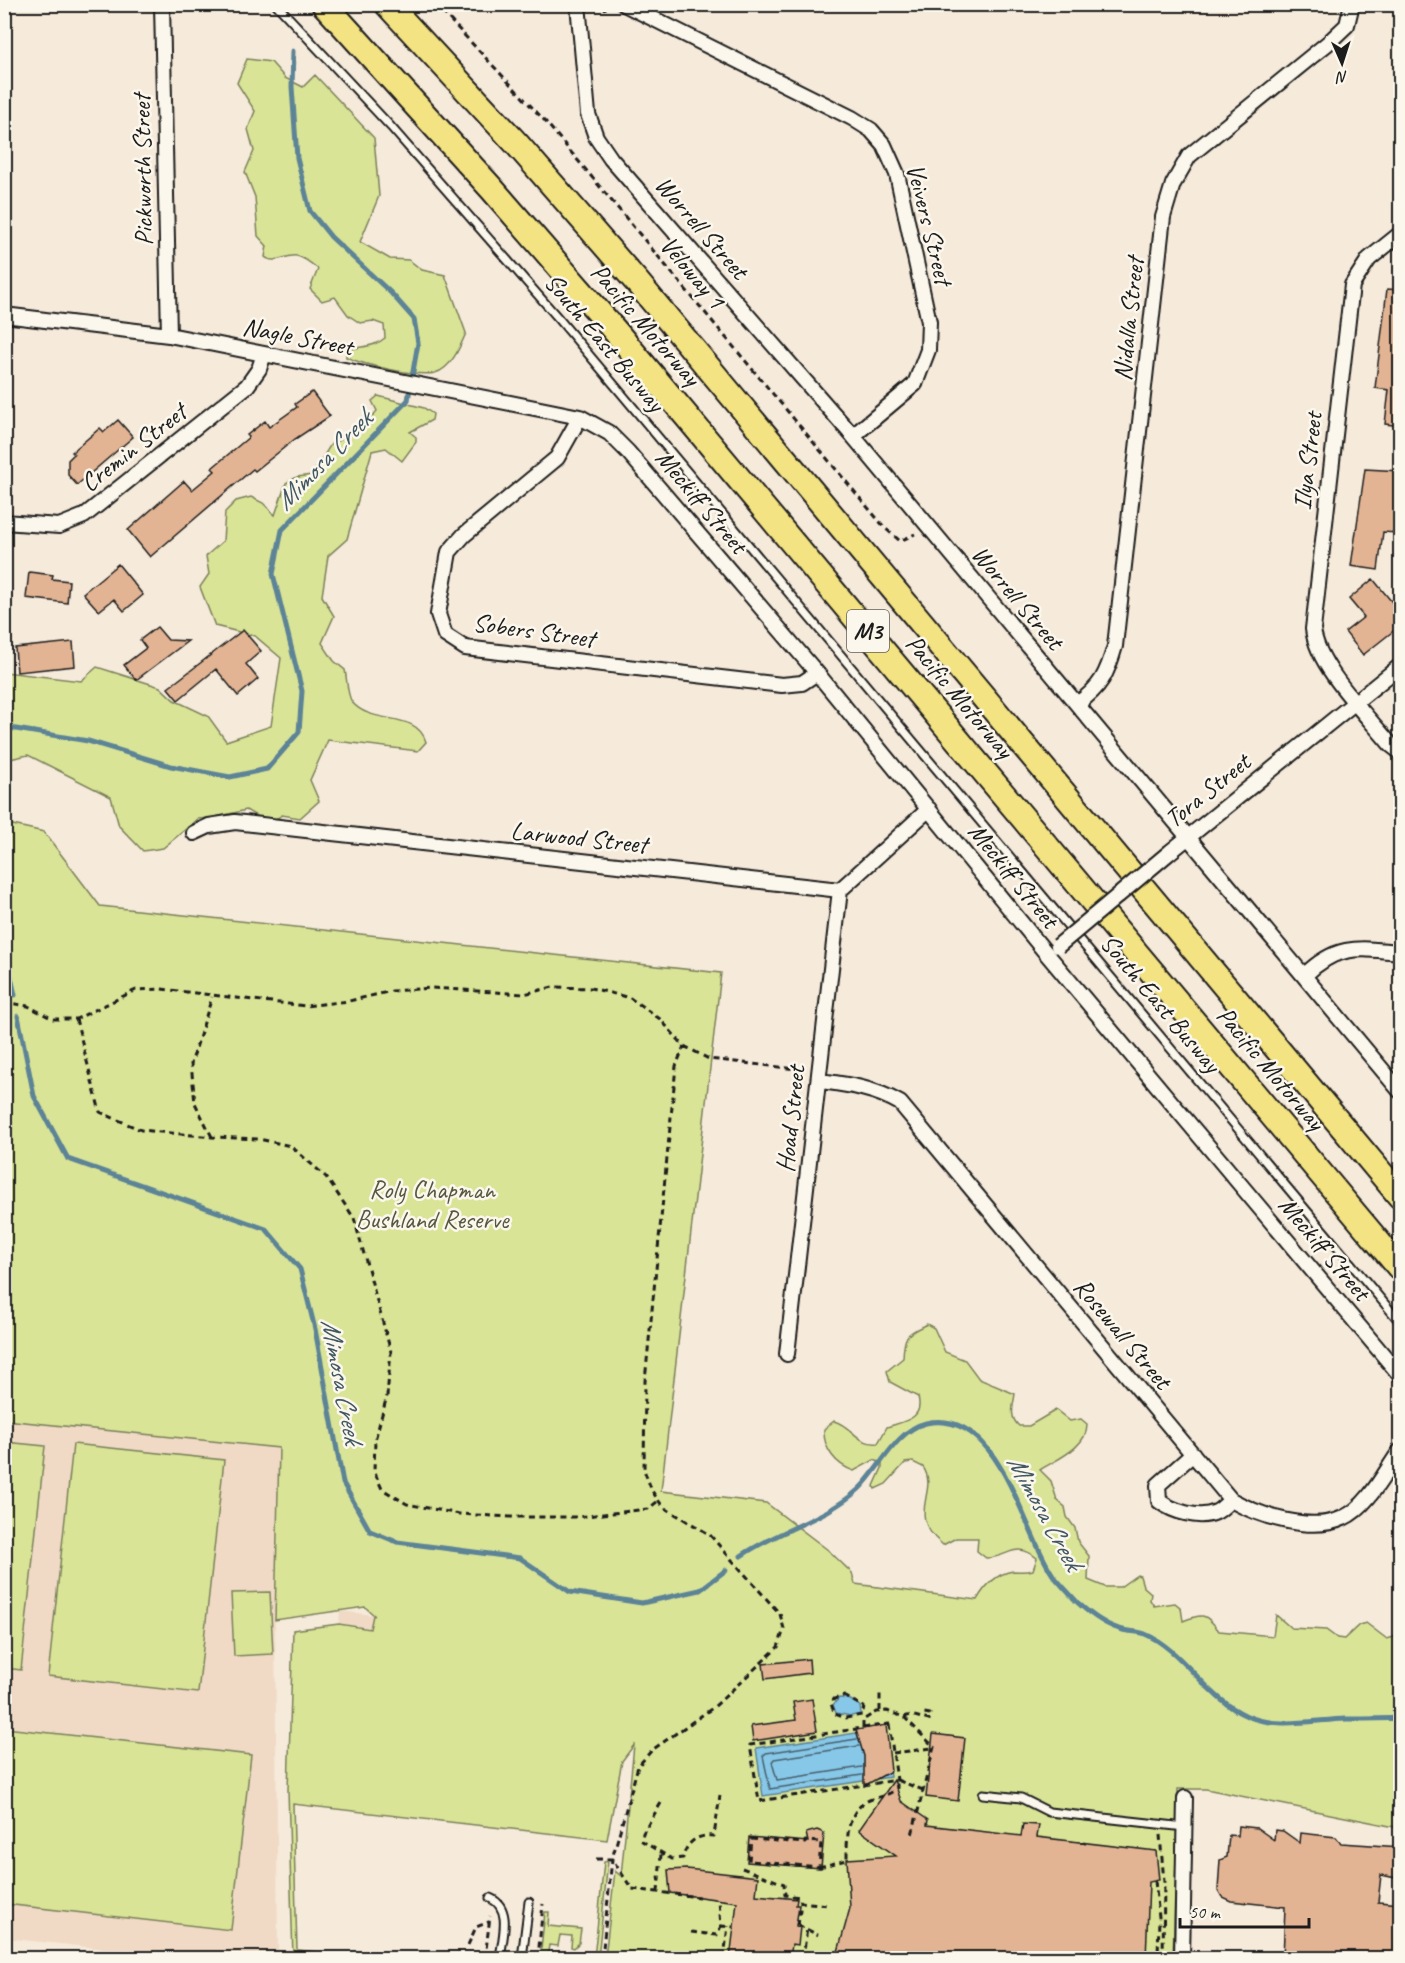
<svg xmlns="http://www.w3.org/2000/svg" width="1405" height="1963" viewBox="0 0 1405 1963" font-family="Caveat,sans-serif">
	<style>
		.built { fill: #f0dac5 }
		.green { fill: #d9e497; stroke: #7a805a; stroke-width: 1.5 }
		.water { fill: #87c7e7; stroke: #5c8396; stroke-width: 1.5 }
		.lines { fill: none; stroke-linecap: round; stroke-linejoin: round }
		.shore { stroke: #47606d; stroke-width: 1.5 }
		.stream { stroke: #5c8396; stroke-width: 5 }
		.building { fill: #e2b493; stroke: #1c1c1c; stroke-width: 1.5 }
		.lane-casing { stroke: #1c1c1c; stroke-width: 11 }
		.street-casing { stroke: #1c1c1c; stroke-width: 18 }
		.highway-casing { stroke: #1c1c1c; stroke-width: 28 }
		.path { stroke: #1c1c1c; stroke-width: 3; stroke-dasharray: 6 4.5; stroke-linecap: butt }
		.lane { stroke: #fbf7ec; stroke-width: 7 }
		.street { stroke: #fbf7ec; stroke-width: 14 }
		.highway { stroke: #f4e382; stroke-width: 24 }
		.street-bridge-casing { stroke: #1c1c1c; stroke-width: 18; stroke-linecap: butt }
		.street-bridge { stroke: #fbf7ec; stroke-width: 14 }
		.labels { text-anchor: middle; stroke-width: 5; stroke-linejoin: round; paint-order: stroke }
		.shield { fill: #fbf7ec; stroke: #5f5e5a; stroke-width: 1.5 }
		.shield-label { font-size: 24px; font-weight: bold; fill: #1c1c1c }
		.street-label { font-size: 26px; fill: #1c1c1c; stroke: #fbf7ec }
		.park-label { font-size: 26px; fill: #555841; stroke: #fbf7ec }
		.water-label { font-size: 27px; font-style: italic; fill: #415863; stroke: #fbf7ec }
	</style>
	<rect width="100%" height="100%" fill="#f6eada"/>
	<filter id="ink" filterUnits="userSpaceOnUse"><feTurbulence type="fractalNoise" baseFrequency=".0167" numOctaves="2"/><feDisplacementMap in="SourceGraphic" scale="12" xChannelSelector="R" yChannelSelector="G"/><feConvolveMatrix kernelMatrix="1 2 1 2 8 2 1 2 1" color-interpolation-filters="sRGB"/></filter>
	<g filter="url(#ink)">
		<path class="built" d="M5 1420 279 1448 275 1620 278 1958H189L5 1938Z
			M340 1611 373 1615 371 1629 339 1624Z"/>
		<path class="green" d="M247 59 271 62 285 78 303 87 315 75 374 138 379 196 360 242 390 259 409 260 422 270 445 275 466 333C460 347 451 369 435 373 416 377 364 365 346 357V351C360 345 372 349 385 338L384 325 373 321 360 323 348 315 335 297 322 301 310 289 318 269C312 264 305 258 297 256 287 254 274 265 265 257L267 246 258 236 255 197 245 172 254 151 248 129 255 111 237 83Z
			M378 396 424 408 433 414 432 420 410 432 416 437V442L402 461 386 448 372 451 347 539 328 556 322 596 334 616 322 643 334 661 345 670C347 679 347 695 352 702 371 726 417 710 426 742L418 751 328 740 310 780 319 801 300 818 282 815C269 825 258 817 246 810L212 818 198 819 163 848 143 851 119 826 111 797 28 755 5 760V672L81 681 97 667 160 687 174 700 208 716 226 741 271 726 281 658 255 636 215 626 200 587 209 574 206 556 223 541 225 512 236 501 251 497 263 503 275 515 286 483 297 477 312 475 331 444 359 431 377 411 372 401Z
			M4 823 44 832 100 906 721 973 661 1491 766 1503 828 1550 852 1573 855 1584 977 1600C984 1587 997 1573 1013 1571 1020 1571 1026 1572 1033 1570L1037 1558C1014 1540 1009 1558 986 1558L977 1551 978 1538H956L943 1545C904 1514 940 1492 923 1467L913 1462 905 1463 886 1484 875 1489 874 1486 882 1468V1463L874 1460 854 1471C836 1465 823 1449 824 1429L834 1421C852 1426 857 1445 878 1443L887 1427C905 1421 924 1419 918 1397L890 1382 887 1371 903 1358C904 1333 907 1334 927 1324L934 1328 945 1352 965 1360 979 1379 1015 1394C1013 1407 1009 1417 1019 1426H1029L1056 1410 1070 1421 1081 1419 1087 1424C1088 1447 1057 1459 1040 1470L1051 1481 1057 1500 1065 1507 1067 1517 1075 1528 1078 1542 1089 1556 1088 1580 1105 1587H1120L1137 1575 1140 1576 1143 1586 1151 1593 1150 1600 1154 1606 1175 1603 1181 1608 1183 1621C1203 1613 1206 1613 1219 1631L1273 1636 1276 1615 1291 1628 1326 1630 1337 1638 1344 1639 1359 1625 1366 1623 1387 1639 1394 1637 1400 1628V1828L1206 1789H1178L1173 1958H605L615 1871 621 1876 634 1745 622 1761 607 1840 293 1804 297 1950 379 1958H293L288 1790 293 1630 339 1624 370 1629 373 1615 375 1616 365 1607 275 1620 279 1448 5 1420Z
			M5 1442 45 1446 21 1670 5 1668Z
			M73 1444 224 1460 198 1693 48 1676Z
			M270 1592 273 1654 234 1656 231 1593Z
			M5 1728 251 1755 231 1930 5 1904Z
			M608 1861 598 1958H594L604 1862Z
			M545 1912H549L548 1926 581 1929 579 1943 574 1948 571 1947 572 1936 560 1935 558 1946 549 1945 547 1958H540Z"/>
		<path class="water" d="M839 1698 849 1699 860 1706 861 1714 851 1716 836 1713 833 1705Z
			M883 1729 890 1777 763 1796 756 1748Z"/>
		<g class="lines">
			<path class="shore" d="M857 1739 766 1753 763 1756 770 1789 862 1775
				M859 1746 774 1759 772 1762 777 1780 862 1767"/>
			<path class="stream" d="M4 727 88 741 171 766 230 777 267 769 299 732 302 691 273 574 282 530 408 400 418 343 414 319 391 293 331 237 310 211 297 158 292 87 293 51
				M4 961 9 968 15 995
				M18 1016 34 1096 68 1159 266 1229 300 1269 315 1329 343 1483 370 1531 397 1542 520 1558 570 1592 642 1603 700 1590 726 1570
				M741 1556C778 1530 825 1520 859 1489 880 1469 896 1430 926 1423 1000 1407 1022 1531 1053 1575 1060 1584 1069 1593 1077 1602 1090 1614 1106 1626 1123 1630 1130 1632 1139 1631 1145 1634 1183 1650 1207 1699 1247 1716 1276 1729 1315 1720 1346 1719 1364 1719 1382 1719 1400 1718"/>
		</g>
		<path class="building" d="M1387 289 1401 290V426L1385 424 1389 390 1375 388Z
			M312 392 330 416 295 439 255 471 253 469 150 557 128 530 184 481 192 490 215 471 212 468 249 437 247 435 265 421 269 427 297 407 295 404Z
			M118 420 133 437 77 485 68 475V460L74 454 72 452 100 428 104 432Z
			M1365 469 1401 471 1397 533 1383 532 1378 570 1351 566Z
			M118 564 143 595 124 611 114 599 99 611 83 593Z
			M29 572 53 575 52 579 69 581 67 603 26 598Z
			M1373 579 1401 613V625L1363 655 1345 632 1364 617 1349 599Z
			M157 627 168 640 188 641 136 680 124 665 146 648 140 640Z
			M243 630 261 651 246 664 258 679 238 696 216 669 178 700 168 688Z
			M73 642 75 666 17 672 15 648Z
			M809 1659 810 1673 765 1679 763 1664Z
			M812 1699 817 1731 753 1741 751 1726 796 1720 793 1702Z
			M886 1725 891 1771 864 1786V1756L856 1730Z
			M933 1734 965 1738 958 1801 926 1797Z
			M894 1780 901 1801 928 1820 927 1825 1021 1836 1023 1824 1039 1825 1037 1837 1156 1851 1159 1880 1149 1882 1146 1959H1000L936 1951 935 1959H836L850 1908 847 1859 896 1856 859 1830Z
			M1239 1826 1257 1828 1274 1840 1275 1830 1283 1831 1300 1843 1301 1833 1336 1837 1341 1843 1401 1847V1879L1381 1875 1378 1902 1401 1904V1959H1283L1285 1907 1231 1901 1222 1897 1218 1890 1220 1860 1227 1857 1229 1835 1238 1836Z
			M817 1830 824 1833 821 1868 747 1862 749 1837 808 1842 806 1833Z
			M687 1869 758 1877 756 1895 797 1899 796 1905H799L796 1926 800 1927 798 1945 792 1944 790 1959H730L737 1902 670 1893 668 1870Z"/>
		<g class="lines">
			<g class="lane-casing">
				<path id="lane" d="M276 4 391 127 559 319 1400 1322
					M983 1794 1021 1798 1049 1812 1185 1827
					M490 1898C513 1908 502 1939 500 1958
					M522 1958 529 1902"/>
			</g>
			<g class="street-casing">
				<path id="street" d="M162 4 169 335
					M578 4 588 114 596 137 611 159 853 436 1400 1091
					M624 4 852 118 871 130 884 145 897 174 929 322 928 350 915 384 853 436
					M1400 234 1369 259 1352 285 1313 629C1317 667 1367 715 1391 745L1400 752
					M4 315 169 335 580 417 609 433 628 452 817 673 1046 953 1400 1375
					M580 417 557 458 464 535 449 552 438 614 445 635 465 648 782 685 802 683 817 673
					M4 522 59 526 84 516 247 386 259 369 264 354
					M1077 704C1101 687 1107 674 1115 646L1163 217 1173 184 1189 156 1328 43 1347 25 1352 4
					M194 833 209 826 235 822 840 890 929 809
					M1170 852 1400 666
					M1304 976C1336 944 1358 948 1400 952
					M820 1081C849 1085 874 1088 900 1103L1231 1500C1260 1516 1311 1533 1343 1518 1368 1507 1385 1472 1400 1451
					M787 1354 840 890
					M1193 1454 1158 1485 1159 1501C1172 1511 1199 1520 1216 1512 1221 1510 1226 1504 1231 1500
					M1182 1958 1185 1798"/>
			</g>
			<g class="highway-casing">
				<path id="highway" d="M324 4 492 189 616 332 1400 1268
					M387 4 516 143 637 282 1400 1196"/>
			</g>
			<path class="path" d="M435 4 545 121 885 528 900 541 915 534
				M604 4 606 14
				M4 1002 28 1006 53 1019H76L136 990 161 989 305 1006 349 1001 392 991 432 988 524 994 553 987 591 988 630 998 660 1019 684 1046 709 1059 805 1070
				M76 1019 100 1112 141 1130 212 1137 259 1139 291 1146 326 1177 354 1218 391 1352 387 1396 375 1440 374 1471 382 1489 407 1504 459 1514 510 1517H577L648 1509 658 1501
				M212 1137 195 1103 191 1064 212 997
				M844 1696 864 1707 862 1715 845 1718 835 1714 831 1704 834 1699Z
				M880 1711V1694
				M904 1717 934 1747 912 1835
				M889 1724 897 1780 759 1801 750 1745Z
				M863 1728V1720L876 1712 887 1711 904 1717 911 1715 929 1720 930 1714 924 1713
				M893 1753 933 1748
				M661 1803 643 1833 642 1841 672 1859 683 1858C686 1842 698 1834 714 1836L720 1795
				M1160 1835 1164 1882 1163 1958
				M751 1839 805 1843V1841L821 1842 819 1867 749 1861Z
				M596 1859H612L632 1889 699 1897
				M819 1867 847 1860C847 1838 846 1808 872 1799 881 1796 890 1795 897 1788V1780L923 1790
				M742 1868 784 1884 785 1895 799 1897 801 1902
				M1155 1881 1159 1917 1158 1958
				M658 1892 661 1854
				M798 1925 801 1902 828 1905
				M798 1925 818 1935
				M721 1926 734 1927
				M691 1932 717 1935 721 1926 719 1900
				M468 1945 476 1927 489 1922
				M485 1958 490 1916
				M538 1958 543 1904
				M602 1958 612 1859 638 1766 652 1750 714 1707 778 1647 784 1629 780 1614 709 1534 663 1507 652 1491 644 1470 645 1381 676 1066 684 1046
				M724 1958 728 1926
				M803 1958 807 1928
				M939 1958H943"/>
			<use href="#lane" class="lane"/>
			<use href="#street" class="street"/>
			<use href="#highway" class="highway"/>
			<g class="street-bridge-casing">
				<path id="street-bridge" d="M1058 946 1170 852"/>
			</g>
			<use href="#street-bridge" class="street-bridge"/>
		</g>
	</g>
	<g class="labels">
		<rect class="shield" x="847" y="610" width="42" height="42" rx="4.5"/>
		<g class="shield-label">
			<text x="868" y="639">M3</text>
		</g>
		<g class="street-label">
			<text transform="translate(142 170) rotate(-91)" y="9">Pickworth Street</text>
			<text transform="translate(930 224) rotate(76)" y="9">Veivers Street</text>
			<text transform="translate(702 227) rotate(49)" y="9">Worrell Street</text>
			<text transform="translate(693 272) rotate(50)" y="9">Veloway 1</text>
			<text transform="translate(1128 319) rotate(-84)" y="9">Nidalla Street</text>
			<text transform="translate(646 324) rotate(49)" y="9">Pacific Motorway</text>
			<text transform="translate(298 336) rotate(11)" y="9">Nagle Street</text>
			<text transform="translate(605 342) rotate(50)" y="9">South East Busway</text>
			<text transform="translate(133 447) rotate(-38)" y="9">Cremin Street</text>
			<text transform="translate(1307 461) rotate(-83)" y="9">Ilya Street</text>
			<text transform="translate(702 501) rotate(50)" y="9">Meckiff Street</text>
			<text transform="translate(1018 597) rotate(50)" y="9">Worrell Street</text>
			<text transform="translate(534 630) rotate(8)" y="9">Sobers Street</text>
			<text transform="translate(960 696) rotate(50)" y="9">Pacific Motorway</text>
			<text transform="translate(1207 790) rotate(-39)" y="9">Tora Street</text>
			<text transform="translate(579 837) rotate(6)" y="9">Larwood Street</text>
			<text transform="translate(1014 875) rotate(51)" y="9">Meckiff Street</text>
			<text transform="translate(1161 1003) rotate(50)" y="9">South East Busway</text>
			<text transform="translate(1271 1068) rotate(50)" y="9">Pacific Motorway</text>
			<text transform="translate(790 1119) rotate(-84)" y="9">Hoad Street</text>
			<text transform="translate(1325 1248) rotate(50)" y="9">Meckiff Street</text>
			<text transform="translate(1123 1333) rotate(50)" y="9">Rosewall Street</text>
		</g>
		<g class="park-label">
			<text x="432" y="1198">Roly Chapman<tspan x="432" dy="30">Bushland Reserve</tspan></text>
		</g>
		<g class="water-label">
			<text transform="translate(323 460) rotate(-46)" y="9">Mimosa Creek</text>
			<text transform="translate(342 1381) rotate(79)" y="9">Mimosa Creek</text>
			<text transform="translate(1045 1512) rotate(61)" y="9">Mimosa Creek</text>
		</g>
	</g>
	<rect width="1405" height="1963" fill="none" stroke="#fbf7ec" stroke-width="24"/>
	<rect x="12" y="12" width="1381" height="1939" fill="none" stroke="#1c1c1c" stroke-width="2" filter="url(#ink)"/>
	<g transform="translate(1342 63) rotate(177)" stroke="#fbf7ec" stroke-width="4.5" paint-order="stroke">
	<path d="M0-4.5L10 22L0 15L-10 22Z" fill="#1c1c1c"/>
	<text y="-9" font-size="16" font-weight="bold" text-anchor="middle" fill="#1c1c1c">N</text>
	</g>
	<path d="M1180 1918v9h129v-9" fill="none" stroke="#1c1c1c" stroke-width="3"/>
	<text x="1189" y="1918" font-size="18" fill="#1c1c1c" stroke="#fbf7ec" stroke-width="4.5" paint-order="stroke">50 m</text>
</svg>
